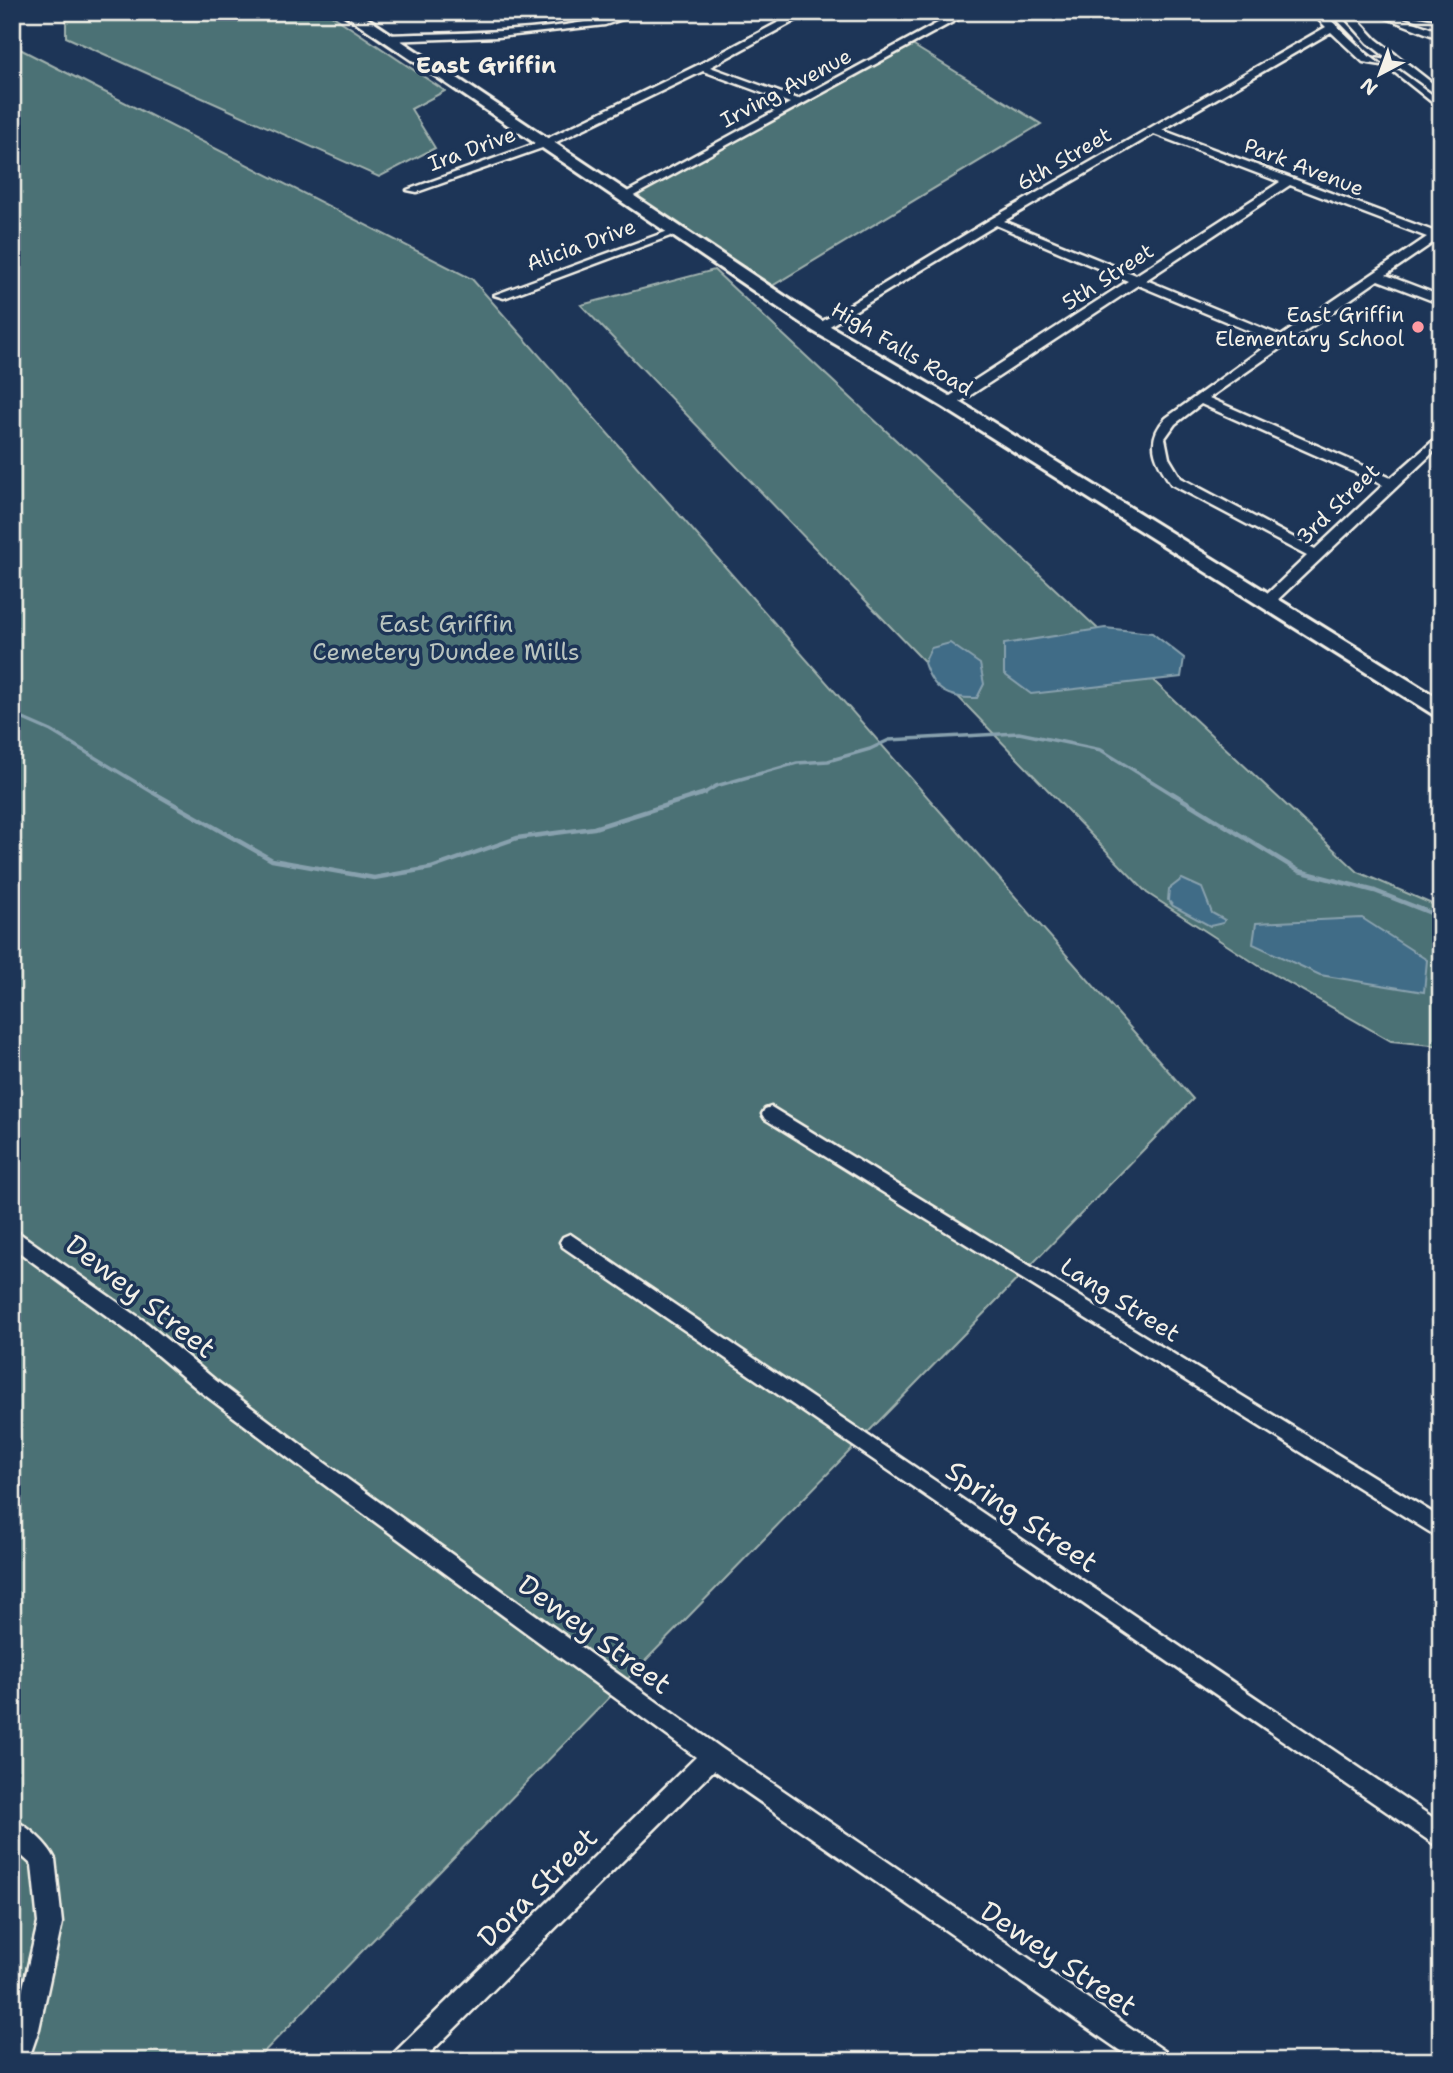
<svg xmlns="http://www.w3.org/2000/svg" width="1453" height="2073" viewBox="0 0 1453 2073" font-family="'Shantell Sans',sans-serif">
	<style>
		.green { fill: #4c7174; stroke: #a0b1ae; stroke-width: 2 }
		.water { fill: #406c87; stroke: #88a1ae; stroke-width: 2 }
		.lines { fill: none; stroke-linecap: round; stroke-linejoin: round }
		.stream-far2 { stroke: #88a1ae; stroke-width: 2.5 }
		.stream-far1 { stroke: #88a1ae; stroke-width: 3.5 }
		.stream { stroke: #88a1ae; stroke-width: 4.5 }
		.street-casing { stroke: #f4f1e8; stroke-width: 5 }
		.secondary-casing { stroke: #f4f1e8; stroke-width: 6 }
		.street { fill: #1d3557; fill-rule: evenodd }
		.secondary { fill: #1d3557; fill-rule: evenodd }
		.rail { stroke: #f4f1e8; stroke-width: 2.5 }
		.poi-dot { fill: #ff9aa2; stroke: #1d3557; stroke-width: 2.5 }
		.labels { text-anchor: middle; stroke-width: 7; stroke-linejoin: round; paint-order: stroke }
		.far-street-label { font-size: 21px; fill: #f4f1e8; stroke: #1d3557 }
		.far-poi-label { font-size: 21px; fill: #f4f1e8; stroke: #1d3557; text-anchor: end }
		.far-quarter-label { font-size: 23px; font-weight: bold; fill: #f4f1e8; stroke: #1d3557 }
		.park-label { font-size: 24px; fill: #b9c4bf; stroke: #1d3557 }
		.street-label { font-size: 24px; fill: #f4f1e8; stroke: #1d3557 }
		.near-street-label { font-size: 28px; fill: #f4f1e8; stroke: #1d3557 }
	</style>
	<rect width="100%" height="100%" fill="#1d3557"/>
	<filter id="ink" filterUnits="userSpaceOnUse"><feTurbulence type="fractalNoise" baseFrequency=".0143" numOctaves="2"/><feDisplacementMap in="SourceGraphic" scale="14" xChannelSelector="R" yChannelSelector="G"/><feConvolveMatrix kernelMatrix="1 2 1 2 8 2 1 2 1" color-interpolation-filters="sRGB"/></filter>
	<g filter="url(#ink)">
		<path class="green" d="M72 12H327L445 91 411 109 435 148 379 177 66 37V20Z
			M909 43 1041 124 767 289 627 197Z
			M12 45 472 279 1193 1099 255 2061H12Z
			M714 270 1358 872 1441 908V1046L1391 1041 1259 966 1147 893 581 305Z"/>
		<path class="water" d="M1105 628 1152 633 1184 658 1181 677 1031 694 1004 674V644Z
			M950 643 980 664 984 684 977 698C949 699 933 691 924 663L931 648Z
			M1182 879 1202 888 1212 913 1225 920 1223 923 1210 926 1173 906 1168 900 1169 889Z
			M1362 918 1427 960 1424 992 1320 975 1253 944 1256 923Z"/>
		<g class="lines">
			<path class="stream-far2" d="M12 18 36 12"/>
			<path class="stream-far1" d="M12 714 51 731 157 795
				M701 795 716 786 797 763 828 761 870 749 889 740 1019 733 1101 750 1174 795"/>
			<path class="stream" d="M154 793 272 860 374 878 431 868 517 838 594 828 705 793
				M1172 793 1299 871 1375 891 1441 917"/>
			<g class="street-casing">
				<path id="street" d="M627 12H643L605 25 498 37 386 41 381 38 386 35C462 32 554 34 627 12Z
					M798 12H811L710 67 798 99 958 12H971L628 199 618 197 790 103 703 71 548 146 417 192 407 190 540 142 698 65Z
					M1311 12H1322L1370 57 1391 61 1368 43 1340 12H1351L1376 39 1441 90V98L1400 68 1363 62 1331 32 1162 130 1441 234V241L1437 240 1386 275 1441 296V304L1378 280 1209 398 1391 478 1441 434V445L1272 605 1267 606 1260 602 1262 599 1307 556 1171 484C1156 461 1144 441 1166 418L1273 341 1138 285 954 406H944V400L1128 281 996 225 823 330 813 327 991 219 1326 27ZM1154 134 1280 182 1136 275 1004 221ZM1290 185 1427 237 1281 336 1146 280ZM1201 404 1383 485 1315 549 1181 478 1169 458 1165 438 1175 424Z
					M1371 12H1386L1441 32V39Z
					M1406 12 1441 13V19Z
					M671 230 681 232 504 298 494 295Z
					M771 1107 1441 1518V1539L765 1119 762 1114 765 1109Z
					M12 1228 147 1323 215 1380 325 1463 721 1748 1166 2052 1169 2061H1135L714 1770 422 2061H392L395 2052 696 1757 311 1475 201 1392 133 1335 12 1247Z
					M570 1234 1441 1823V1849L563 1247 560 1242 563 1237Z
					M12 1819C28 1826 48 1844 55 1859L62 1923 39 2029 28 2061H12V2035L38 1923 32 1865 12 1847Z"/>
			</g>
			<g class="secondary-casing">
				<path id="secondary" d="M341 12H358L825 323 955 399 1441 700V717L1434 715 943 407 813 331Z"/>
			</g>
			<use href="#street" class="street"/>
			<use href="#secondary" class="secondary"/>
			<path class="rail" d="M1328 12 1367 52 1441 111"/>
		</g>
	</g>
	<circle class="poi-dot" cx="1418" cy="327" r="7"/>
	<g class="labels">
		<g class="far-street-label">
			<text transform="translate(786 88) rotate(-28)" y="7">Irving Avenue</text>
			<text transform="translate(472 149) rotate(-20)" y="7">Ira Drive</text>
			<text transform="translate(1064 159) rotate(-30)" y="7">6th Street</text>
			<text transform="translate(1304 167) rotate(21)" y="7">Park Avenue</text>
			<text transform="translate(581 245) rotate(-20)" y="7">Alicia Drive</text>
			<text transform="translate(1108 277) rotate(-33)" y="7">5th Street</text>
			<text transform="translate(902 349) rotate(31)" y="7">High Falls Road</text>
			<text transform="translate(1338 504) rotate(-44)" y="7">3rd Street</text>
		</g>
		<g class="far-poi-label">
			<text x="1404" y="322">East Griffin<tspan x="1404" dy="24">Elementary School</tspan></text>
		</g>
		<g class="far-quarter-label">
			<text x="486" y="73">East Griffin</text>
		</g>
		<g class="park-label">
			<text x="446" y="632">East Griffin<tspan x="446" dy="28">Cemetery Dundee Mills</tspan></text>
		</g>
		<g class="street-label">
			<text transform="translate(1120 1300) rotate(32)" y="8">Lang Street</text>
		</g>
		<g class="near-street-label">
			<text transform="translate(141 1296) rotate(38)" y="10">Dewey Street</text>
			<text transform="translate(1022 1516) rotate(34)" y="10">Spring Street</text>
			<text transform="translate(595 1634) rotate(36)" y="10">Dewey Street</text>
			<text transform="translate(537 1887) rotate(-45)" y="10">Dora Street</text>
			<text transform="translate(1059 1958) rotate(34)" y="10">Dewey Street</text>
		</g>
	</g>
	<rect width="1453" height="2073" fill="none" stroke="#1d3557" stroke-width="42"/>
	<rect x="21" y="21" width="1411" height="2031" fill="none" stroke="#f4f1e8" stroke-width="2.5" filter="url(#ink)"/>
	<g transform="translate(1380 74) rotate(221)" stroke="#1d3557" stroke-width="5" paint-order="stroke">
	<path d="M0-5L12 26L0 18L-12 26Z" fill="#f4f1e8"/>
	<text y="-10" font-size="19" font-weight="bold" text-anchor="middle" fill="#f4f1e8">N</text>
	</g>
</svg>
